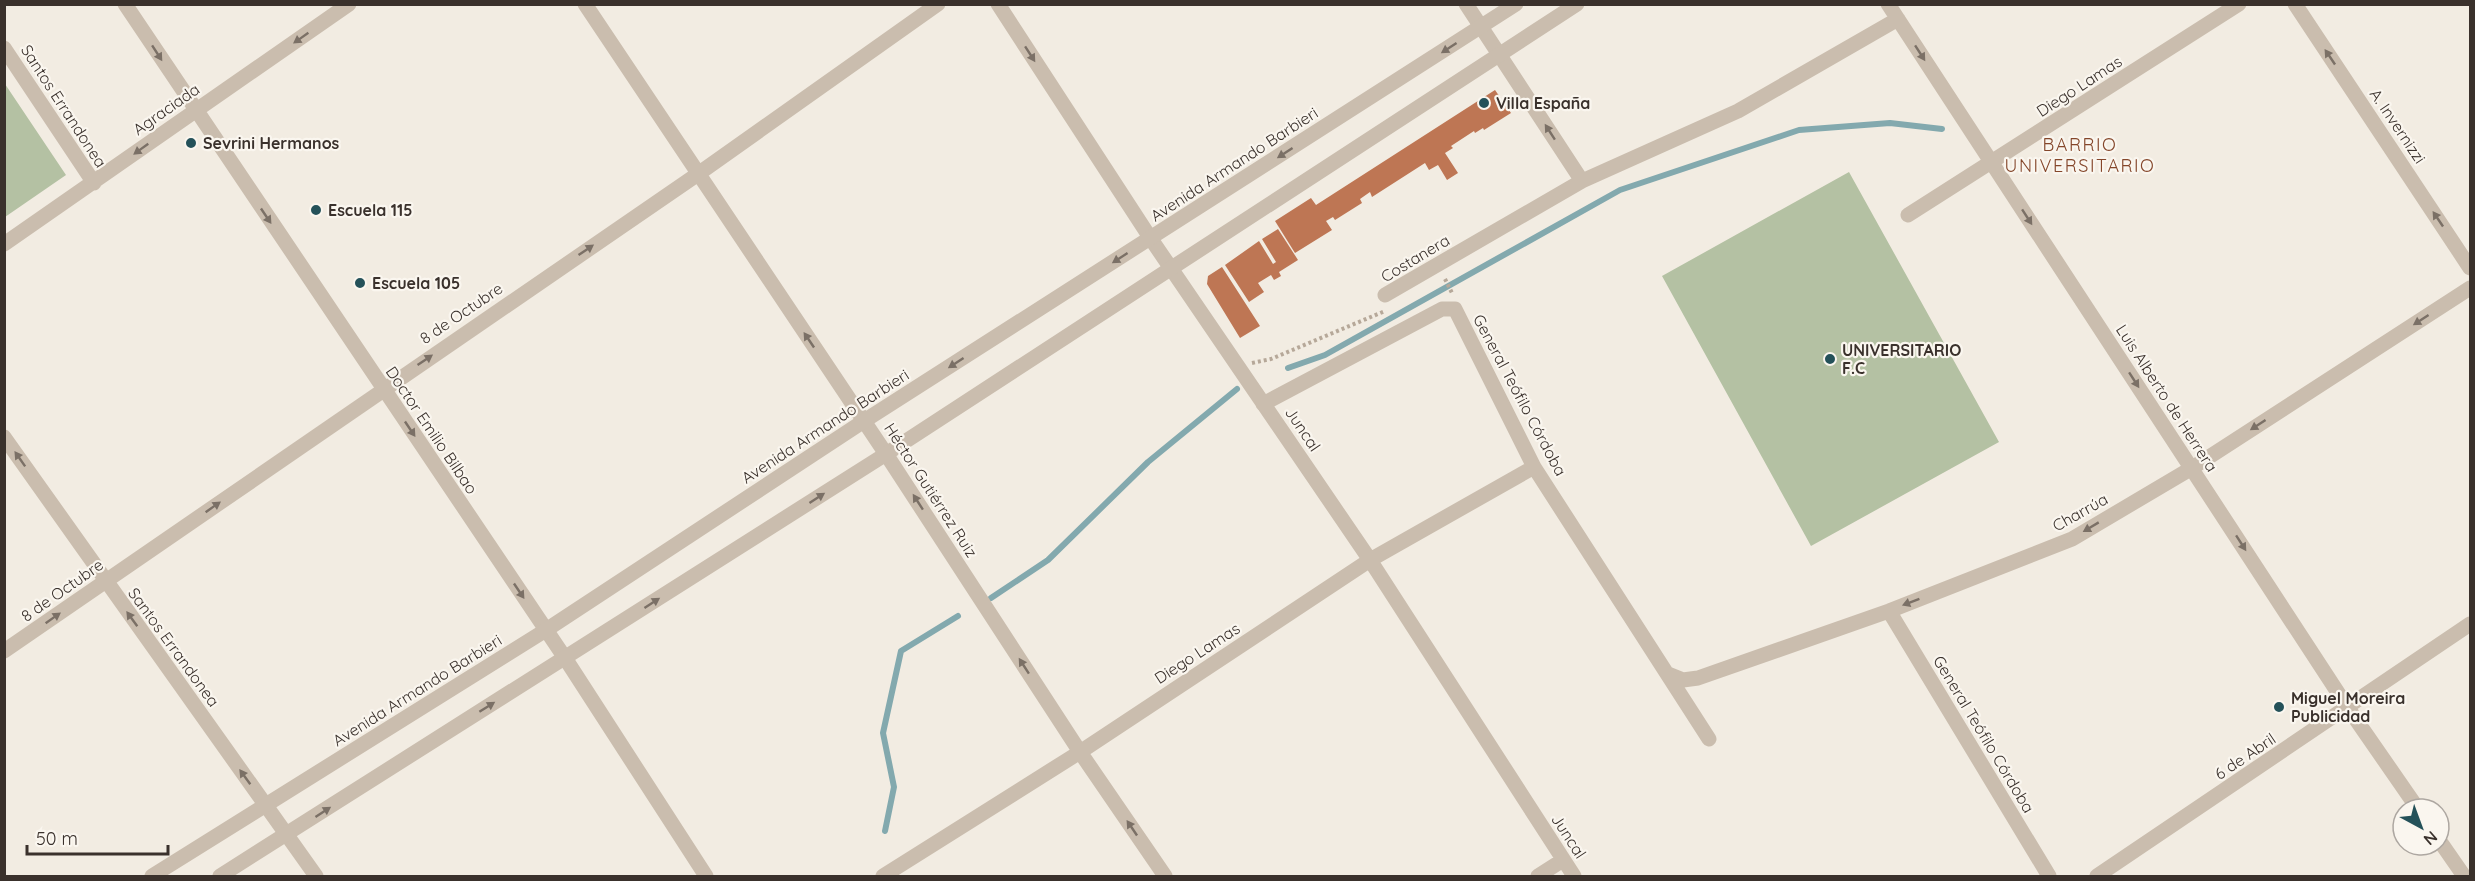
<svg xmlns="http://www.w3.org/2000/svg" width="2475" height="881" viewBox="0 0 2475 881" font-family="Quicksand,sans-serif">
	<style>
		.green { fill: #b4c1a3 }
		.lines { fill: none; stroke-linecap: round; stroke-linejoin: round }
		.stream { stroke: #83a9ae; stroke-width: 6 }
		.building { fill: #be7654 }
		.path { stroke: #b6a899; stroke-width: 4; stroke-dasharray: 3 3; stroke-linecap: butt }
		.minor { stroke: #cabdae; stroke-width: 15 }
		.tertiary { stroke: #cabdae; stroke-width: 15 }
		.oneway { fill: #7b7066 }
		.poi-dot { fill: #245159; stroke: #faf6ef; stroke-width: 2 }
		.labels { text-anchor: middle; stroke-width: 4.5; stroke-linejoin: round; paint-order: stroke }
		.street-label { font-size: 16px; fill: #3a312c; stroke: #faf6ef }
		.poi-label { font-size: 16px; font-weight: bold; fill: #3a312c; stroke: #faf6ef; text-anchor: start }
		.neighbourhood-label { font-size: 18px; letter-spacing: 1.5px; fill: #84462a; stroke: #faf6ef }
	</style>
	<rect width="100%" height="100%" fill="#f2ece2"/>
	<path class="green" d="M5 84 66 175 5 217H4Z
		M1849 172 1999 442 1811 546 1662 276Z"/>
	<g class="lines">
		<path class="stream" d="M1288 368 1325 355 1620 190 1799 130 1890 123 1942 129
			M991 598 1048 560 1148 462 1237 389
			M885 831 894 787 883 733 901 651 958 616"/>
	</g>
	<path class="building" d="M1495 90 1511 113 1484 130 1483 128 1475 133 1474 131 1451 146 1453 148 1445 153 1458 173 1447 180 1438 165 1429 170 1425 163 1372 197 1370 192 1360 199 1362 203 1335 220 1333 217 1326 221 1332 230 1295 253 1275 221 1311 198 1316 205Z
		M1278 229 1298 260 1279 272 1281 276 1274 280 1271 275 1258 283 1264 292 1249 302 1225 265 1259 241 1273 264 1276 262 1262 239Z
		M1222 267 1260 326 1240 338 1207 284 1208 276Z"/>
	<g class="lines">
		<path class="path" d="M1445 279 1452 293
			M1252 363 1271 359 1385 311"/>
		<path class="minor" d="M125 4 565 658 706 876
			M585 4 886 454 1080 752 1165 876
			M998 4 1151 239 1370 560 1574 876
			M1466 4 1582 181
			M1888 4 2348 708 2418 809
			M2295 4 2470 268
			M4 48 94 183
			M1908 215 2239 4
			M4 244 349 4
			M1385 295 1582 181 1738 111 1898 19
			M1263 404 1442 309H1455L1534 467 1709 739
			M4 437 316 876
			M1889 611 2049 876
			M4 651 698 174 938 4
			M1668 674 1683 680 1698 678 1889 611 2072 539 2192 468 2470 288
			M2439 840 2464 876
			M883 876 1080 752 1370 560 1534 467
			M1538 876 1563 860
			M2097 876 2470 624"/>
		<path class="tertiary" d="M152 876 546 630 864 421 1516 4
			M220 876 886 454 1577 4"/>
	</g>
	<defs><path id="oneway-solid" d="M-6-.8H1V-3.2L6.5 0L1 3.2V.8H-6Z" transform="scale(1.5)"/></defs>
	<g class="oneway">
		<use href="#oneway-solid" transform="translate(301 38) rotate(145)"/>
		<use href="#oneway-solid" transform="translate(1449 48) rotate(147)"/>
		<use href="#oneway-solid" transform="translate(157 53) rotate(57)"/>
		<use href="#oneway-solid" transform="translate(1920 53) rotate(57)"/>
		<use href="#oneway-solid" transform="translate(1030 54) rotate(57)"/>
		<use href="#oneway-solid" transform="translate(2330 57) rotate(-124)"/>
		<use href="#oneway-solid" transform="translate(1550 132) rotate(-123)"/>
		<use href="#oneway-solid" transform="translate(141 149) rotate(144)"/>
		<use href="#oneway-solid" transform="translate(1285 153) rotate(147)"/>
		<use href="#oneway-solid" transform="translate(266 216) rotate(56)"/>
		<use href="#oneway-solid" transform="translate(2027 217) rotate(57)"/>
		<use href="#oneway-solid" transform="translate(2438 219) rotate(-124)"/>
		<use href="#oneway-solid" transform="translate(586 250) rotate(-34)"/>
		<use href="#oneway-solid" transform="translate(1120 258) rotate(147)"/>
		<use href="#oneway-solid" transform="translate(2421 320) rotate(147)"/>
		<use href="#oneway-solid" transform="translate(809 340) rotate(-124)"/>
		<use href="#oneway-solid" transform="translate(425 360) rotate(-34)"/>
		<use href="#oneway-solid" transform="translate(956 363) rotate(147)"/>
		<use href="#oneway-solid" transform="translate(2134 380) rotate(57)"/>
		<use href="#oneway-solid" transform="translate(2258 425) rotate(147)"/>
		<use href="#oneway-solid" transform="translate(410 429) rotate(56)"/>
		<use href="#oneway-solid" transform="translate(20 459) rotate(-125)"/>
		<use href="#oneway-solid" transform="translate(817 498) rotate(-33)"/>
		<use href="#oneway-solid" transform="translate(918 502) rotate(-123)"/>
		<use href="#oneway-solid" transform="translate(213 507) rotate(-35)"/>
		<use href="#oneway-solid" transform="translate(2091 527) rotate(149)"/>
		<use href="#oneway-solid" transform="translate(2241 543) rotate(57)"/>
		<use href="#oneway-solid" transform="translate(519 591) rotate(56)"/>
		<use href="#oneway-solid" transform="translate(1911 602) rotate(159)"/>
		<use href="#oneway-solid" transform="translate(652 603) rotate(-33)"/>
		<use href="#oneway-solid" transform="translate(53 618) rotate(-35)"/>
		<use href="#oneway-solid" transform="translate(132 619) rotate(-126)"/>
		<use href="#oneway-solid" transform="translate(1024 666) rotate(-123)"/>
		<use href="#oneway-solid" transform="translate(487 707) rotate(-32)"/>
		<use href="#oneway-solid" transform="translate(245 777) rotate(-126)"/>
		<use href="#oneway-solid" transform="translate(323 812) rotate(-33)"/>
		<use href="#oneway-solid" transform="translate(1132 828) rotate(-124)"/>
	</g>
	<g class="poi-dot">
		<circle cx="1484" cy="103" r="6"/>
		<circle cx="191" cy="143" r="6"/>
		<circle cx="316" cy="210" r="6"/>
		<circle cx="360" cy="283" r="6"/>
		<circle cx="1830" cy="359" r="6"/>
		<circle cx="2279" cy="707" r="6"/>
	</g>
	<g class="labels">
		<g class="street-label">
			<text transform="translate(2079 86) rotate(-33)" y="6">Diego Lamas</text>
			<text transform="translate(64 106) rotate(57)" y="6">Santos Errandonea</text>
			<text transform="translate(166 109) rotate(-35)" y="6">Agraciada</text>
			<text transform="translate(2398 126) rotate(56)" y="6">A. Invernizzi</text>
			<text transform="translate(1234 164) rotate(-33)" y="6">Avenida Armando Barbieri</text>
			<text transform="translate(1415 258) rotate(-31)" y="6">Costanera</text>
			<text transform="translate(461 313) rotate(-34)" y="6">8 de Octubre</text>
			<text transform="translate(1520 395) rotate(62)" y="6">General Teófilo Córdoba</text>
			<text transform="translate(2167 398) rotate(57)" y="6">Luis Alberto de Herrera</text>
			<text transform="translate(825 426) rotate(-33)" y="6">Avenida Armando Barbieri</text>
			<text transform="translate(1303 429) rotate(56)" y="6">Juncal</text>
			<text transform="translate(432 430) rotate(56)" y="6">Doctor Emilio Bilbao</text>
			<text transform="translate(931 490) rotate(57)" y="6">Héctor Gutiérrez Ruiz</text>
			<text transform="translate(2080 512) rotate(-29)" y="6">Charrúa</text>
			<text transform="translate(62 590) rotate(-35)" y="6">8 de Octubre</text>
			<text transform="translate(174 647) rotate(54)" y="6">Santos Errandonea</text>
			<text transform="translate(1197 653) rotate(-33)" y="6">Diego Lamas</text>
			<text transform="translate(417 690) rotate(-32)" y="6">Avenida Armando Barbieri</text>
			<text transform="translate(1984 734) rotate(59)" y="6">General Teófilo Córdoba</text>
			<text transform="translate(2245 756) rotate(-34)" y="6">6 de Abril</text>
			<text transform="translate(1569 836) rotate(57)" y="6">Juncal</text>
		</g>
		<g class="poi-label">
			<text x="1496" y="109">Villa España</text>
			<text x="203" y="149">Sevrini Hermanos</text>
			<text x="328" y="216">Escuela 115</text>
			<text x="372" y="289">Escuela 105</text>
			<text x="1842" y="356">UNIVERSITARIO<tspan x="1842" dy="18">F.C</tspan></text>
			<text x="2291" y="704">Miguel Moreira<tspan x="2291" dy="18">Publicidad</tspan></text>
		</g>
		<g class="neighbourhood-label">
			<text x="2080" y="151">BARRIO<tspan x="2080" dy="21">UNIVERSITARIO</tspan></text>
		</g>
	</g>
	<rect width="2475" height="881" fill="none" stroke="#3a312c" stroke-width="12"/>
	<g transform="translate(2421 827) rotate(139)"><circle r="28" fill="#faf6ef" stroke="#ada7a1" stroke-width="1.5"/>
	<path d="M0-4.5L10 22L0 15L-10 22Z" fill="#245159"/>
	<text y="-9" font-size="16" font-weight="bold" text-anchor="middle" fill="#3a312c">N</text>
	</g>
	<path d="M27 845v9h141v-9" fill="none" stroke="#3a312c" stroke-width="3"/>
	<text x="36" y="845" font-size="18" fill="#3a312c" stroke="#faf6ef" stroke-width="4.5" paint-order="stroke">50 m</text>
</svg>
